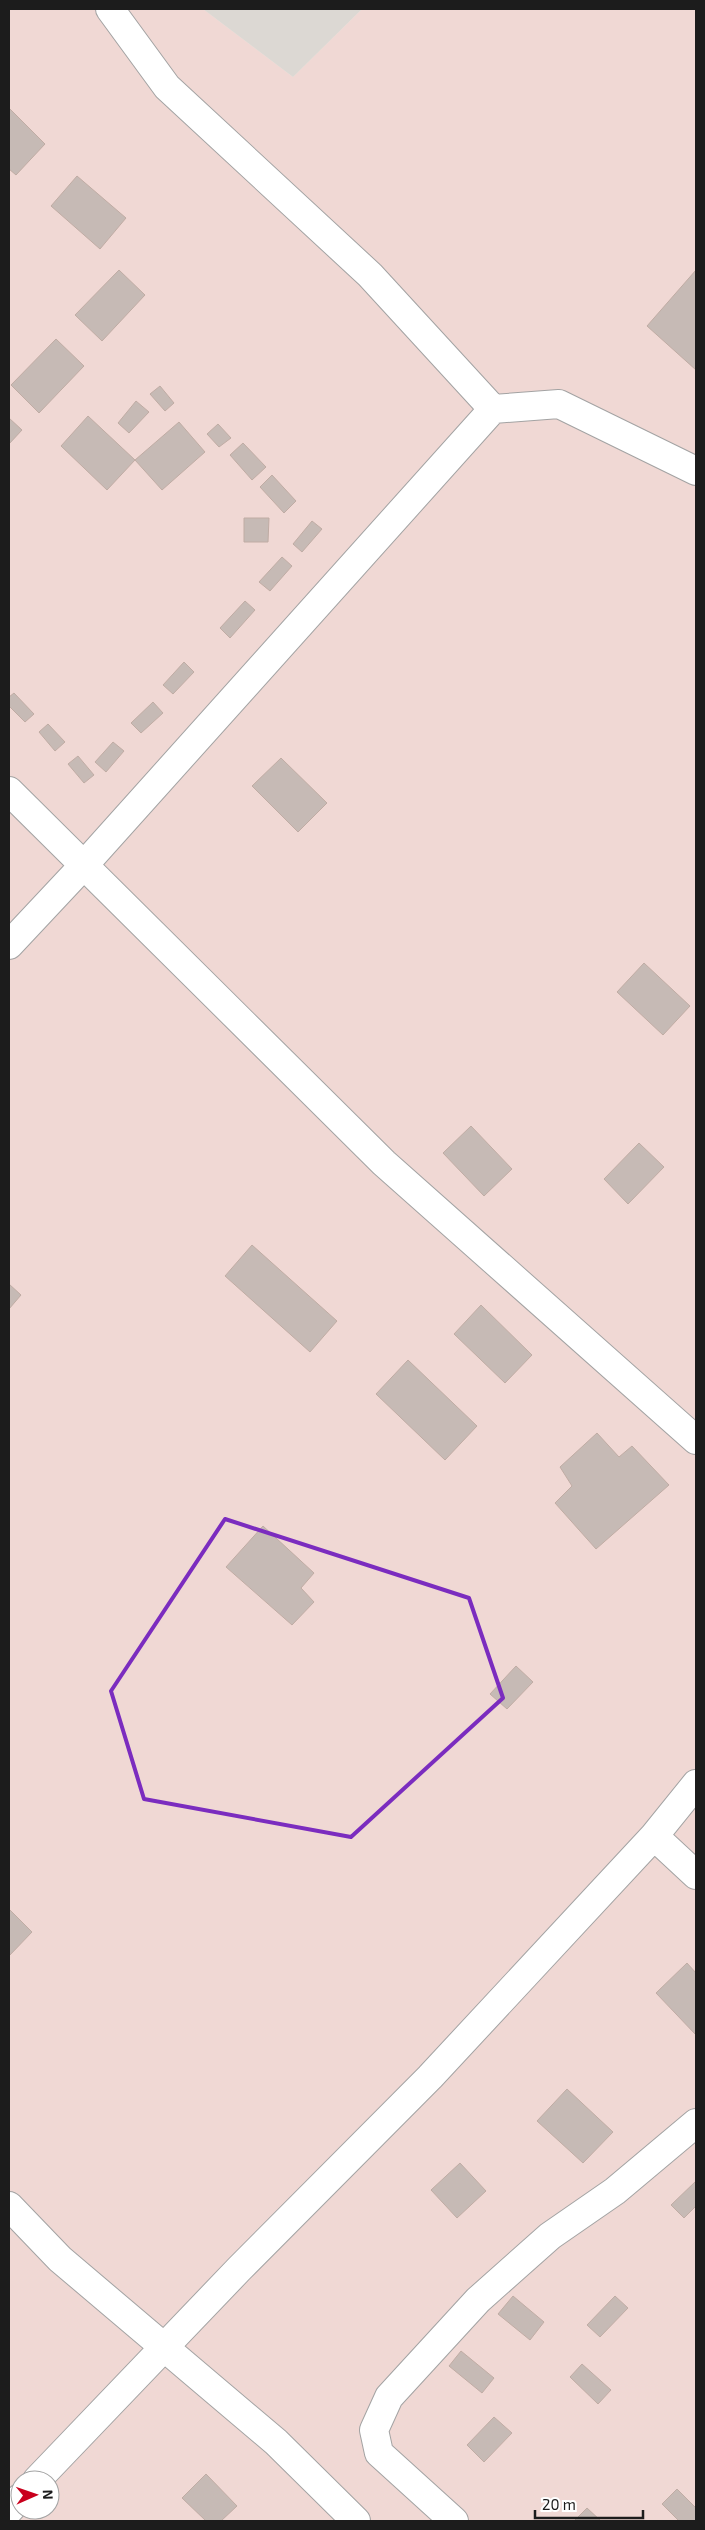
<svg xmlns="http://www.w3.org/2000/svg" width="705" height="2530" viewBox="0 0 705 2530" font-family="'Exo 2',sans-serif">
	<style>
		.military { fill: #f0d8d4; fill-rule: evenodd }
		.airport { fill: #dcd8d3 }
		.building { fill: #c6bab5; stroke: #c0aca4 }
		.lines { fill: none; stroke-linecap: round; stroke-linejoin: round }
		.minor-casing { stroke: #a3a3a3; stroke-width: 30 }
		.minor { stroke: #fff; stroke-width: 28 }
		.marked { fill: none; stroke: #7b2cbf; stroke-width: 4; stroke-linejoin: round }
	</style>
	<rect width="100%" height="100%" fill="#eee8e2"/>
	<path class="military" d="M9 9H203L293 77 362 9H696V2521H9ZM20 2480H50V2510H20Z"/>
	<path class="airport" d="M203 9H362L293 77Z"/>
	<path class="building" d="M9 108 45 144 16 175 9 169Z
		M77 176 126 218 100 249 51 206Z
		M119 270 145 295 102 341 75 315Z
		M696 270V370L647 326Z
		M56 339 84 366 39 413 11 385Z
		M160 386 174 403 165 411 150 394Z
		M136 401 149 412 129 433 118 423Z
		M88 416 135 460 107 490 61 446Z
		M9 418 22 430 9 444Z
		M179 422 205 452 162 490 135 460Z
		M218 424 231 438 219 447 207 434Z
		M243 443 266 467 252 480 230 455Z
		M272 475 296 501 284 513 260 487Z
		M244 518H269L268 542H244Z
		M312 521 322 529 302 552 293 544Z
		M282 557 292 566 270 591 259 582Z
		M245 601 255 610 230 638 220 628Z
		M184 662 194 672 173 694 163 685Z
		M14 693 34 714 25 722 9 706V697Z
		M153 702 163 713 141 733 131 723Z
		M48 724 65 742 55 751 39 732Z
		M113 742 124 751 106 772 95 762Z
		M78 756 94 775 84 783 68 764Z
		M281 758 327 803 298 832 252 786Z
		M644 963 690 1006 663 1035 617 992Z
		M471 1126 512 1169 484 1196 443 1153Z
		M639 1143 664 1167 628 1204 604 1179Z
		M252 1245 337 1321 310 1352 225 1276Z
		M9 1284 21 1295 9 1309Z
		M481 1305 532 1355 505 1383 454 1334Z
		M408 1360 477 1426 445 1460 376 1394Z
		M597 1433 619 1457 632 1446 669 1485 596 1549 555 1503 572 1486 560 1467Z
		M263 1526 314 1573 301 1588 314 1602 292 1625 226 1567Z
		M516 1666 533 1682 507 1709 490 1694Z
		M9 1909 32 1932 9 1956Z
		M687 1963 696 1973V2035L656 1993Z
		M567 2089 613 2132 583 2163 537 2121Z
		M460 2163 486 2191 457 2218 431 2190Z
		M696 2181V2206L684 2218 671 2205Z
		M513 2296 544 2322 530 2340 498 2314Z
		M615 2296 628 2308 600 2337 587 2325Z
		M461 2351 494 2378 482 2393 449 2366Z
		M582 2364 611 2390 598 2404 570 2377Z
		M494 2417 512 2433 484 2462 467 2445Z
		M206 2474 237 2506 221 2521H206L182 2498Z
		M677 2489 696 2508V2521H679L662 2504Z
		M587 2508 601 2521H574Z"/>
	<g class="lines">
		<g class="minor-casing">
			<path id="minor" d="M110 9 167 87 370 275 493 409
				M9 791 384 1163 696 1440
				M9 945 84 865 493 409 559 404 696 471
				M654 1836 696 1875
				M9 2206 60 2259 276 2442 356 2521
				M37 2480 239 2269 430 2077 654 1836 696 1784
				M9 2510 20 2498
				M454 2521 379 2453 374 2430 389 2397 478 2300 550 2236 615 2191 696 2123"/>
		</g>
		<use href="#minor" class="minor"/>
	</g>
	<path class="marked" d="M225 1519 469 1598 503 1698 351 1837 144 1799 111 1691Z"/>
	<rect width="705" height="2530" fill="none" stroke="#1c1c1c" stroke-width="20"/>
	<g transform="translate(35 2495) rotate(88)"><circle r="24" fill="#ffffff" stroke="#a4a4a4"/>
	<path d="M0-4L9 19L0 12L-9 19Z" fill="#c9001d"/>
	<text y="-8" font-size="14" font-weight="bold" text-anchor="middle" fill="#1c1c1c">N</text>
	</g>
	<path d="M535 2510v8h108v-8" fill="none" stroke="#1c1c1c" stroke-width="2.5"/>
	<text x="542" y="2510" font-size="15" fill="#1c1c1c" stroke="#ffffff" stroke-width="4" paint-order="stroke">20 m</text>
</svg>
